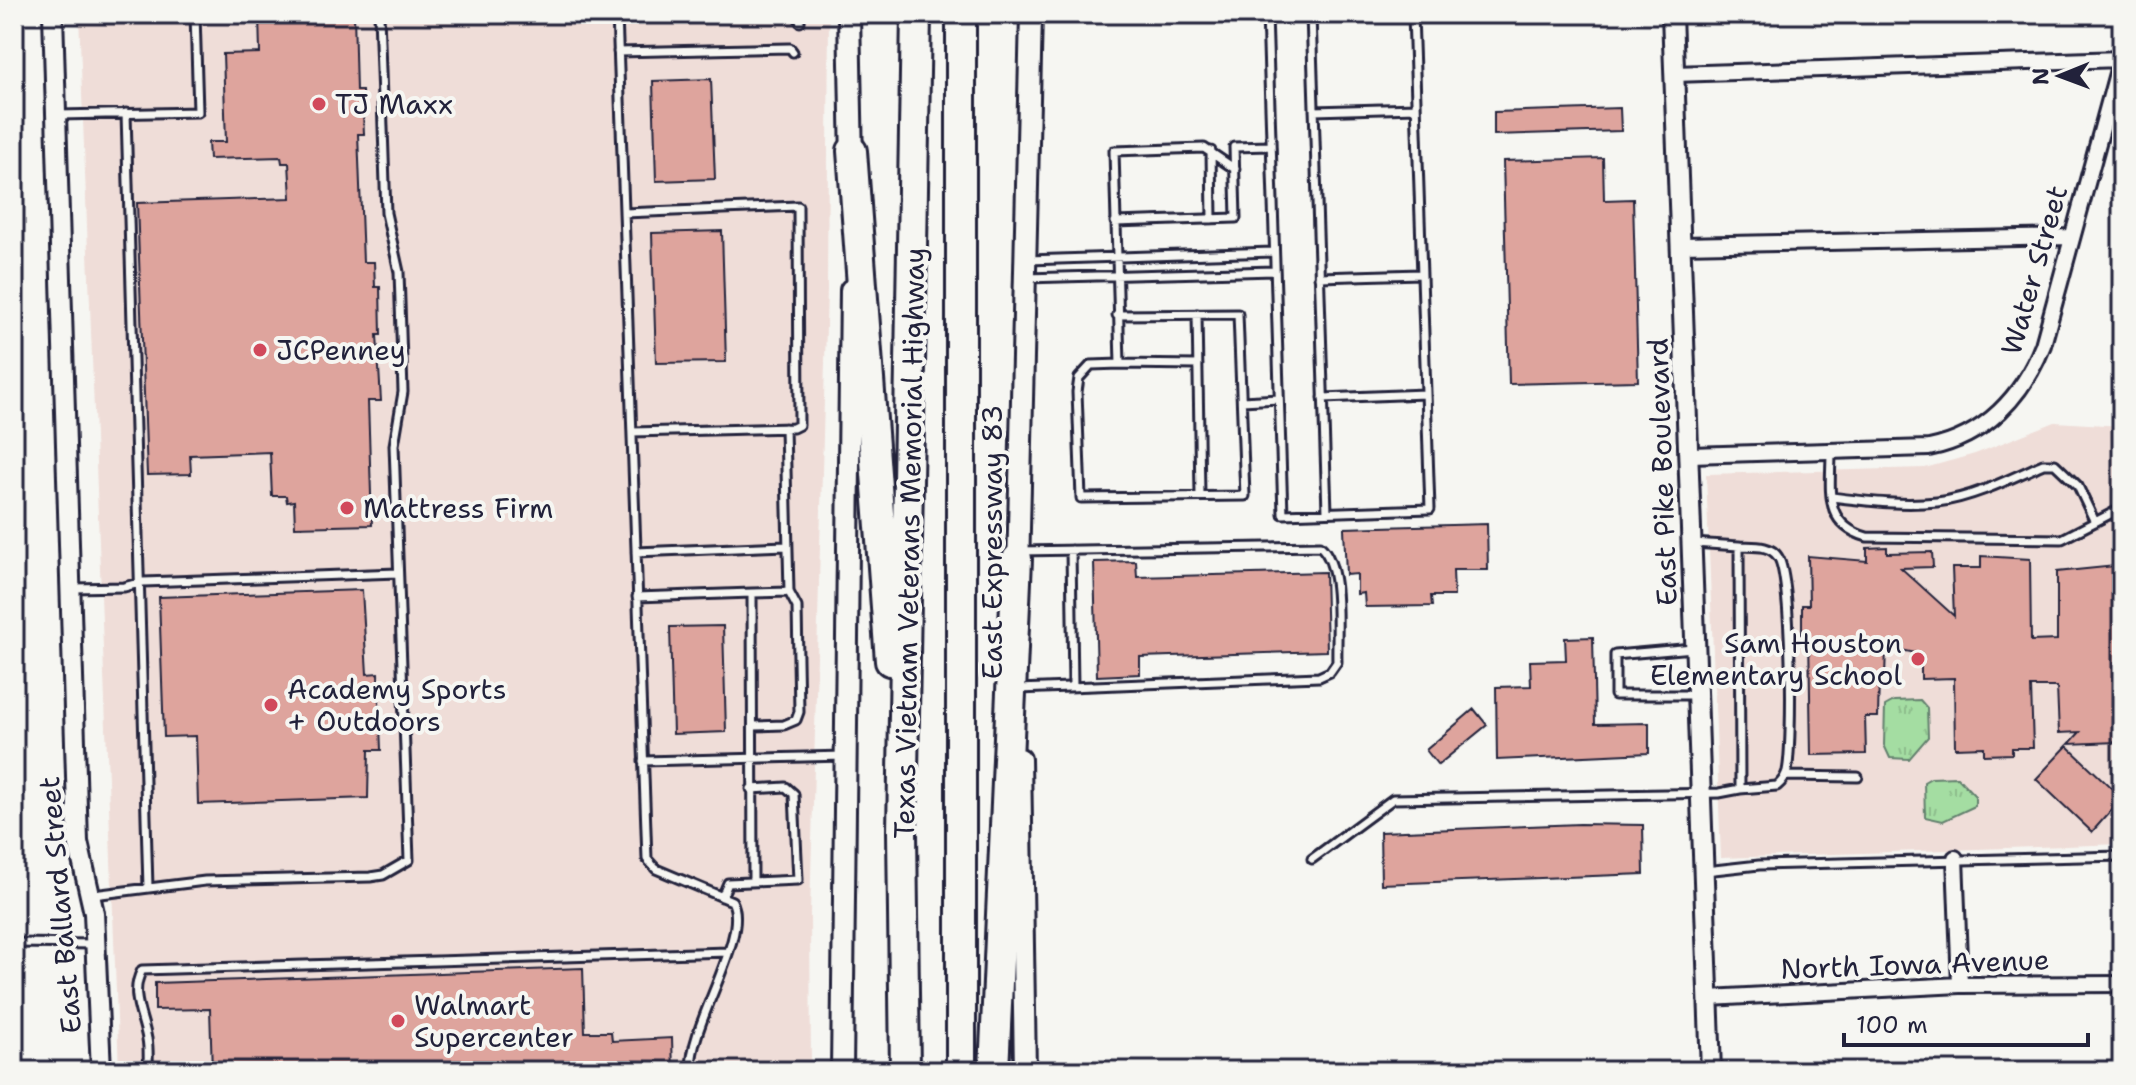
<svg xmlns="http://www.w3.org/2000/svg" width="2136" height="1085" viewBox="0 0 2136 1085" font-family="'Shantell Sans',sans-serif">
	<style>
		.built { fill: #efddd8 }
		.park { fill: url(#park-tufts); stroke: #63806e; stroke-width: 2 }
		.building { fill: #dea49d; stroke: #22223b; stroke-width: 2 }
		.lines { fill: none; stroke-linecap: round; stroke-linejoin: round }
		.service-casing { stroke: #22223b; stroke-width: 13 }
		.minor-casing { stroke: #22223b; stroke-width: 20 }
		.tertiary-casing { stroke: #22223b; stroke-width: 24 }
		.secondary-casing { stroke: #22223b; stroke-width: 26 }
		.motorway-casing { stroke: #22223b; stroke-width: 34 }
		.service { stroke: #f6f6f2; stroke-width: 7 }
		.minor { stroke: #f6f6f2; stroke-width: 14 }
		.tertiary { stroke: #f6f6f2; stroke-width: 18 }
		.secondary { stroke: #f6f6f2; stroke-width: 20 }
		.motorway { stroke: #f6f6f2; stroke-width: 28 }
		.poi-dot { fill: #d1495b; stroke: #f6f6f2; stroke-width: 3 }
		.labels { text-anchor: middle; stroke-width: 8; stroke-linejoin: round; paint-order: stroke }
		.poi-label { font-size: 28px; fill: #22223b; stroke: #f6f6f2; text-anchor: start }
		.street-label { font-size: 28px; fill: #22223b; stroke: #f6f6f2 }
	</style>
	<defs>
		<pattern id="park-tufts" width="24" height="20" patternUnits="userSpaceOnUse" patternTransform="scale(2)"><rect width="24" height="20" fill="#a4dda2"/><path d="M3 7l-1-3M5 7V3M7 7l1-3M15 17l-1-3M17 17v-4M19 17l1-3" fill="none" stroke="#8dbd8c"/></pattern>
	</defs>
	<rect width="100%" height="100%" fill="#f6f6f2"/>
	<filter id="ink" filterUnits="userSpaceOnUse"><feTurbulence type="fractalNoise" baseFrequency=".0125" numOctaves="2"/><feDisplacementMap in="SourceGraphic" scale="16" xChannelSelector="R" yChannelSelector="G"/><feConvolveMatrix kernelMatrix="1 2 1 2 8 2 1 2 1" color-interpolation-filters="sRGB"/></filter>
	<g filter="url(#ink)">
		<path class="built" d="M79 14H829L827 289 810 914 811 1071H119Z
			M2055 422 2122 426V844L1721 858 1706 474 1925 468 1975 454Z"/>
		<path class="park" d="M1920 700 1927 708 1928 737 1909 759 1890 758 1884 745 1885 706 1894 701Z
			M1957 777 1975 796V806L1943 821 1925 817 1924 782 1931 778Z"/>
		<path class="building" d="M259 14H354L356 91H362L364 134H358L363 262H374L375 287H380L381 335H377L381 401H368L372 525 295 527 294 501 287 502 286 496H272L270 452 190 455 191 474 147 475 137 203 291 198 289 163H282L281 157 209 159 208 142H226L223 54 260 53Z
			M711 79 715 179 656 181 653 81Z
			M1620 108 1621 131 1494 135V112Z
			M1603 158 1604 200 1633 199 1638 381 1509 384 1503 161Z
			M722 231 726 362 656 363 652 233Z
			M1487 524 1488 570H1453L1454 596H1431L1432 606 1365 607 1364 593 1357 594V574L1346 575 1344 528Z
			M1887 547V553L1932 552 1933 567 1901 568 1954 616 1952 568H1981V556L2030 559 2031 641 2057 640V572L2115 566V572H2122V732L2117 733V742L2069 744 2080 732 2059 733 2057 687H2031L2033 748H2012V754L1984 755V747L1955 748 1954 678 1921 679V654L1886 647 1885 677H1879L1878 717H1865L1866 754 1811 755 1809 635H1802V605H1809L1808 556 1867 561V548Z
			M1136 561 1137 577 1325 572 1327 651 1140 657V674L1097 676 1094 562Z
			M362 590 367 674 378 673 381 750H369L368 798 198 804 196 736 164 737 159 597Z
			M723 626 726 732 673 734 670 627Z
			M1593 637 1595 724 1649 723V753L1497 760 1496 687 1531 686 1530 661 1566 660 1565 638Z
			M1474 709 1487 725 1438 765 1426 750Z
			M2067 746 2122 798 2092 832 2036 779Z
			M1580 824 1643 825 1644 874 1381 884 1380 832Z
			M583 968 585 1032H611L612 1041 672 1038 673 1071H212L210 1009 155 1010V983Z"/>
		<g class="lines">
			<g class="service-casing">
				<path id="service" d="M617 14 647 859 656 869 732 901C751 936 689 1023 691 1071
					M710 14V16
					M800 14V22
					M1267 14 1283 514 1430 509 1413 14
					M1311 14 1327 512
					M618 52 790 48 793 52
					M1314 111 1416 108
					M126 113 148 888
					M59 115 198 112 195 14
					M1211 151 1212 219
					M624 213 798 206 799 425 793 428 632 432
					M1115 222 1236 218 1234 147 1270 146
					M1028 260 1273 252
					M1319 277 1421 274
					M1026 278 1274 271
					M1197 314 1200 496
					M1117 315 1238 314 1245 496 1081 498 1077 392 1079 378 1091 365 1120 364 1114 151 1204 148 1235 169
					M1120 364 1198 365
					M1323 398 1425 394
					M1242 401 1279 399
					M1831 451C1831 490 1822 524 1867 537L2062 539 2122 508
					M1831 497C1865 501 1902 506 1937 502 1972 498 2010 479 2043 464H2055L2078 486 2095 522
					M1739 546C1752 547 1770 544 1778 557 1792 576 1793 744 1787 771 1785 778 1782 782 1777 786L1740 789
					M1071 550 1073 687
					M636 552 787 546
					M73 588 124 587 143 582 398 573
					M752 593 789 592
					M637 597 752 593 753 881
					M1693 648 1615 655V695H1696
					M1019 689 1319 677 1330 672 1337 662C1336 632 1343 565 1320 546L1019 551
					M755 726 784 725 796 720 799 712 797 607 789 592 785 428
					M643 761 845 756
					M1785 776 1858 777
					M1312 859 1393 799 1719 793 1740 789 1739 546 1693 543
					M1705 871 1759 865 2122 856
					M93 895 205 881 370 877 383 875 409 860 394 445 403 392 399 272 386 213 379 14
					M722 897 728 883 798 880 794 794 786 787 751 789
					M14 943 95 944
					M148 1071C148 1060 149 1049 147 1039 143 1015 129 994 142 970L728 952"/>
			</g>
			<g class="minor-casing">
				<path id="minor" d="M1674 74 2121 59
					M1682 245 2072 237
					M1690 455 1929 448C1985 437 2023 396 2043 345L2122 55
					M1955 858 1960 985
					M1709 998 1960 985 2122 984"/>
			</g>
			<g class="tertiary-casing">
				<path id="tertiary" d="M53 14 78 842 94 913 101 1071
					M1672 14 1711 1071"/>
			</g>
			<g class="secondary-casing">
				<path id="secondary" d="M849 14 852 162
					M1018 571 1031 14
					M1020 759 1025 1071
					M842 1071 851 290"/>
			</g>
			<g class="motorway-casing">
				<path id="motorway" d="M852 151 890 661
					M905 1071 902 832 916 14
					M961 1071V14
					M994 1071 1017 559"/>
			</g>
			<use href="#service" class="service"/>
			<use href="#minor" class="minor"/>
			<use href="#tertiary" class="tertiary"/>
			<use href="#secondary" class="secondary"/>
			<use href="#motorway" class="motorway"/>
		</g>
	</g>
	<g class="poi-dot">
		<circle cx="319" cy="104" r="8"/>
		<circle cx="260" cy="350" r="8"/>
		<circle cx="347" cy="508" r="8"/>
		<circle cx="1918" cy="659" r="8"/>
		<circle cx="271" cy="705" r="8"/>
		<circle cx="398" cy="1021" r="8"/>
	</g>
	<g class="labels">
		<g class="poi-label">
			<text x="335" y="114">TJ Maxx</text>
			<text x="276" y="360">JCPenney</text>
			<text x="363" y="518">Mattress Firm</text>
			<text x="1902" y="653" text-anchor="end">Sam Houston<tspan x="1902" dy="32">Elementary School</tspan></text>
			<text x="287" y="699">Academy Sports<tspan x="287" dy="32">+ Outdoors</tspan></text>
			<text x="414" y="1015">Walmart<tspan x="414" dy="32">Supercenter</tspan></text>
		</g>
		<g class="street-label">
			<text transform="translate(2034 270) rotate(-74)" y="10">Water Street</text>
			<text transform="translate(1662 472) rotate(-92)" y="10">East Pike Boulevard</text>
			<text transform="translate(992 542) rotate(-90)" y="10">East Expressway 83</text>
			<text transform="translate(909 543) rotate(-89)" y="10">Texas Vietnam Veterans Memorial Highway</text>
			<text transform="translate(60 905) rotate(-95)" y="10">East Ballard Street</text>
			<text transform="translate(1915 964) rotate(-2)" y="10">North Iowa Avenue</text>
		</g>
	</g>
	<rect width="2136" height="1085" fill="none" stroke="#f6f6f2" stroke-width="48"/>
	<rect x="24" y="24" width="2088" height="1037" fill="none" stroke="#22223b" stroke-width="3" filter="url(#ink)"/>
	<g transform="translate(2060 76) rotate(269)" stroke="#f6f6f2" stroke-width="6" paint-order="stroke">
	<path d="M0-6L14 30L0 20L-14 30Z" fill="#22223b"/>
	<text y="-12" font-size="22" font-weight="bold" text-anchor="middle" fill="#22223b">N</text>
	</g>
	<path d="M1844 1033v12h244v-12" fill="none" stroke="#22223b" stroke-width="4"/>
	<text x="1856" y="1033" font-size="24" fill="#22223b" stroke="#f6f6f2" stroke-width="6" paint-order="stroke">100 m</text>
</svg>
